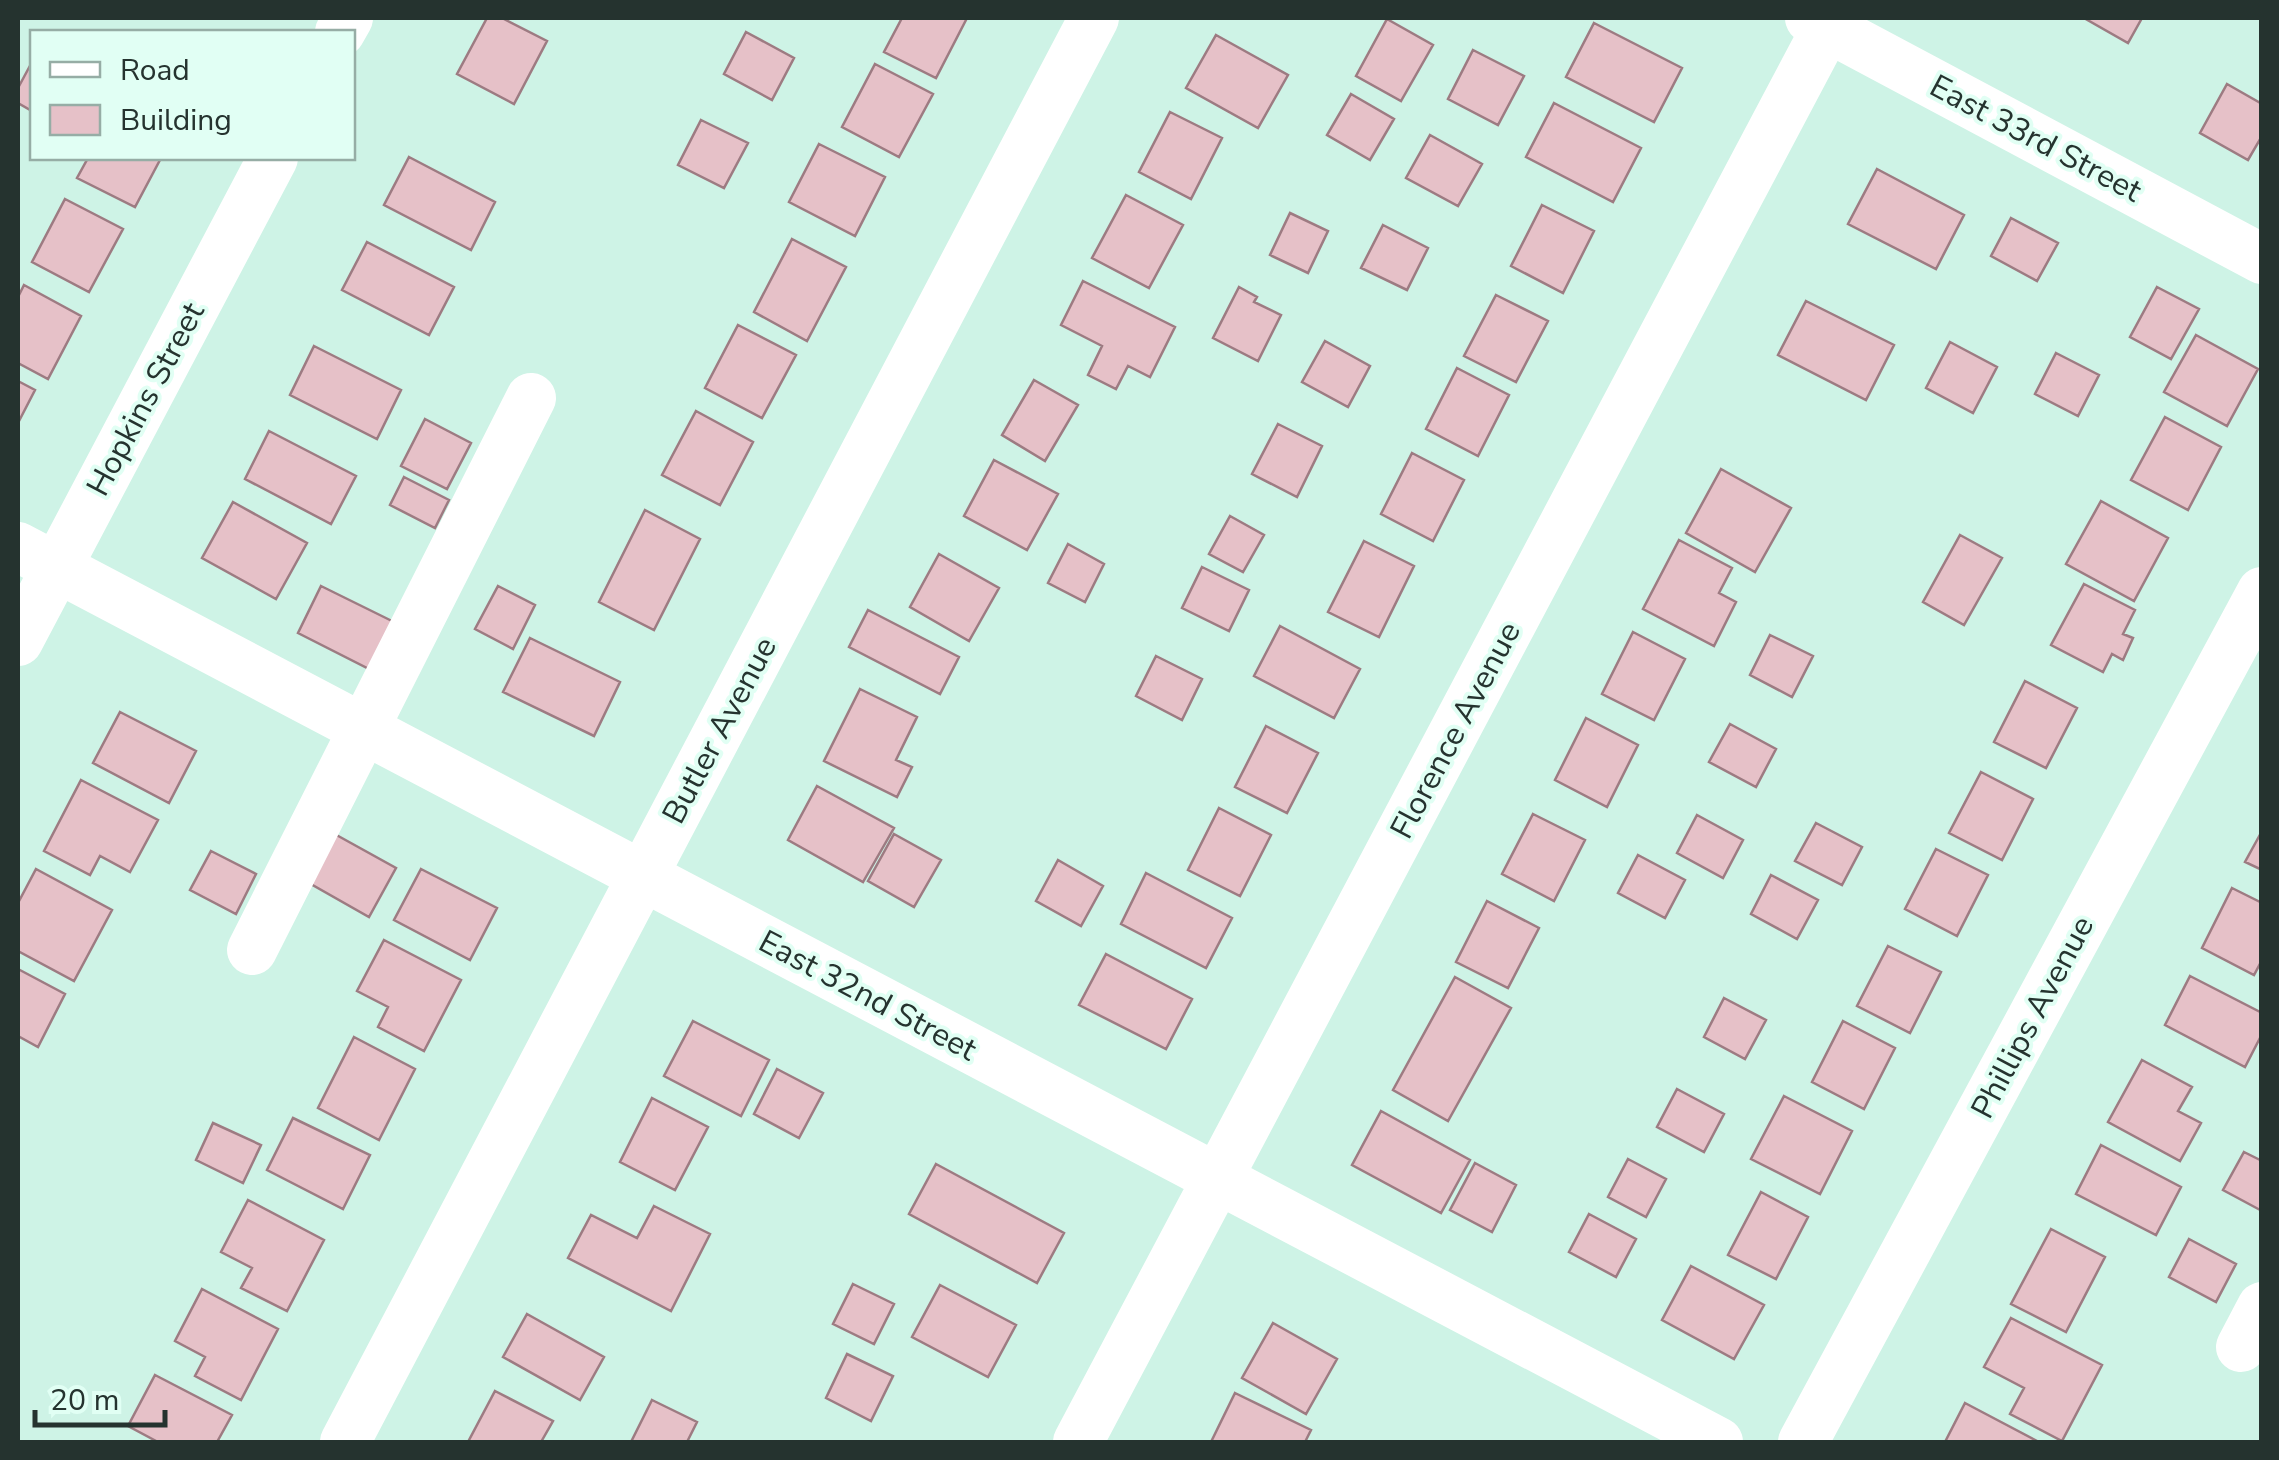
<svg xmlns="http://www.w3.org/2000/svg" width="2279" height="1460" viewBox="0 0 2279 1460" font-family="'Nunito Sans',sans-serif">
	<style>
		.building { fill: #e6c1c8; stroke: #9d7b82; stroke-width: 2.5 }
		.lines { fill: none; stroke-linecap: round; stroke-linejoin: round }
		.minor { stroke: #fff; stroke-width: 50 }
		.labels { text-anchor: middle; stroke-width: 8; stroke-linejoin: round; paint-order: stroke }
		.street-label { font-size: 32px; fill: #25332f; stroke: #e1fff4 }
	</style>
	<rect width="100%" height="100%" fill="#cef3e6"/>
	<path class="building" d="M487 18H502L547 41 514 104 457 74Z
		M902 18H967L936 78 884 52Z
		M2084 18H2142L2128 43Z
		M1387 19 1433 45 1401 101 1356 76Z
		M1594 23 1682 68 1654 122 1566 77Z
		M746 32 794 58 772 100 724 74Z
		M1216 35 1288 75 1258 128 1186 88Z
		M1473 50 1524 76 1498 125 1448 99Z
		M32 62V111L18 103V88Z
		M875 64 933 94 899 157 842 127Z
		M2227 84 2262 104V136L2248 160 2200 133Z
		M1351 94 1394 119 1370 160 1327 135Z
		M1554 103 1641 148 1613 202 1526 157Z
		M1170 112 1222 138 1191 199 1139 172Z
		M701 120 748 143 724 188 678 165Z
		M1430 135 1482 164 1458 206 1406 178Z
		M819 144 885 177 855 236 789 202Z
		M409 157 495 202 471 250 384 205Z
		M88 158H161L135 207 77 178Z
		M1877 169 1964 215 1936 269 1848 224Z
		M1126 195 1183 225 1149 288 1092 258Z
		M65 199 123 229 89 292 32 262Z
		M1542 205 1594 231 1563 293 1511 266Z
		M1290 213 1328 231 1308 273 1270 255Z
		M2011 218 2058 243 2037 281 1991 256Z
		M1383 225 1428 248 1407 290 1361 268Z
		M792 239 846 267 807 341 754 312Z
		M367 242 454 287 429 335 342 290Z
		M1083 281 1175 327 1150 377 1128 366 1116 389 1088 375 1102 346 1061 325Z
		M24 285 81 316 48 379 18 363V297Z
		M1239 287 1257 297 1254 302 1281 315 1258 361 1213 338Z
		M2157 287 2199 309 2171 359 2130 337Z
		M1496 295 1548 321 1516 382 1464 356Z
		M1806 301 1894 345 1866 400 1778 355Z
		M738 325 796 355 762 418 705 388Z
		M2196 335 2258 369 2227 426 2164 392Z
		M1325 341 1370 366 1348 407 1302 382Z
		M1950 342 1997 367 1973 413 1926 388Z
		M314 346 401 390 377 439 290 395Z
		M2056 353 2099 375 2078 416 2035 394Z
		M1457 368 1509 395 1478 456 1426 429Z
		M1034 380 1078 405 1045 461 1002 435Z
		M18 381 35 390 18 423Z
		M696 411 753 442 720 505 662 475Z
		M2165 417 2221 447 2188 510 2131 480Z
		M425 419 471 443 447 489 401 466Z
		M1278 424 1322 446 1297 497 1252 474Z
		M269 431 356 476 331 524 245 479Z
		M1412 453 1464 480 1433 541 1381 514Z
		M994 460 1058 494 1027 550 964 516Z
		M1721 469 1791 508 1755 572 1686 533Z
		M404 477 449 500 435 528 390 505Z
		M2101 501 2168 538 2134 601 2066 564Z
		M233 502 307 543 276 599 202 558Z
		M645 510 700 539 654 630 599 602Z
		M1230 516 1264 535 1243 572 1209 554Z
		M1960 535 2002 558 1964 625 1923 602Z
		M1679 540 1732 568 1719 593 1736 602 1714 646 1643 609Z
		M1364 541 1414 566 1379 637 1328 612Z
		M1068 544 1104 564 1085 602 1048 583Z
		M939 554 999 588 969 641 910 607Z
		M1202 567 1249 590 1229 631 1182 608Z
		M2084 584 2135 610 2123 634 2133 638 2123 660 2112 654 2103 672 2051 645Z
		M321 586 400 625 377 673 298 633Z
		M498 586 535 605 513 649 475 629Z
		M868 610 959 657 940 694 849 647Z
		M1280 626 1360 669 1334 718 1254 676Z
		M1633 632 1685 659 1654 720 1602 694Z
		M1770 635 1813 656 1792 697 1750 675Z
		M530 638 620 682 594 736 503 692Z
		M1156 656 1202 679 1182 720 1136 696Z
		M2025 681 2077 708 2046 768 1994 742Z
		M860 689 917 717 896 760 912 767 897 797 824 761Z
		M120 712 196 751 169 803 93 763Z
		M1586 718 1638 745 1607 807 1555 780Z
		M1730 724 1776 749 1756 787 1709 762Z
		M1266 726 1318 753 1287 813 1235 787Z
		M1981 772 2033 799 2002 860 1949 833Z
		M81 780 158 820 130 872 100 856 90 875 44 851Z
		M817 786 894 828 863 882 788 840Z
		M1219 808 1271 835 1240 896 1188 870Z
		M1533 814 1585 840 1554 901 1502 874Z
		M1697 815 1743 840 1723 878 1677 853Z
		M1816 823 1862 847 1842 885 1795 861Z
		M322 827 396 868 369 917 295 875Z
		M2262 831V870L2245 862Z
		M894 834 941 860 914 907 868 881Z
		M1936 849 1988 875 1957 936 1905 909Z
		M211 851 256 874 236 914 190 890Z
		M1638 855 1685 880 1665 918 1618 893Z
		M1058 860 1103 886 1081 926 1036 901Z
		M36 869 112 910 74 981 18 951V903Z
		M421 869 497 908 470 960 394 920Z
		M1146 873 1232 918 1206 968 1121 924Z
		M1771 875 1818 900 1797 939 1751 914Z
		M2232 888 2262 903V960L2254 975 2202 948Z
		M1487 901 1539 928 1508 988 1456 962Z
		M384 940 461 980 424 1051 378 1027 388 1007 357 991Z
		M1888 946 1941 972 1910 1033 1857 1006Z
		M1106 954 1192 999 1166 1049 1079 1005Z
		M18 969 65 994 38 1047 18 1036Z
		M2190 976 2262 1013V1034L2245 1067 2165 1025Z
		M1455 977 1511 1008 1448 1121 1393 1090Z
		M1724 998 1766 1020 1745 1059 1704 1037Z
		M693 1021 769 1060 741 1116 664 1076Z
		M1843 1021 1895 1048 1864 1109 1812 1082Z
		M354 1037 415 1069 379 1140 318 1108Z
		M2142 1060 2192 1087 2178 1111 2201 1123 2180 1161 2108 1122Z
		M777 1069 823 1093 799 1138 754 1114Z
		M1677 1089 1724 1114 1704 1152 1657 1127Z
		M1784 1096 1852 1131 1820 1194 1751 1159Z
		M652 1098 708 1127 675 1190 620 1162Z
		M1381 1111 1470 1160 1441 1213 1352 1165Z
		M293 1118 370 1155 343 1209 267 1170Z
		M213 1123 261 1145 243 1183 196 1160Z
		M2101 1145 2181 1187 2156 1235 2076 1194Z
		M2244 1152 2262 1161V1211L2223 1190Z
		M1628 1159 1666 1179 1646 1217 1608 1197Z
		M1475 1163 1516 1185 1492 1232 1450 1210Z
		M936 1164 1064 1233 1037 1283 909 1214Z
		M1761 1192 1808 1217 1776 1279 1728 1255Z
		M248 1200 324 1240 287 1311 241 1288 252 1268 221 1252Z
		M654 1206 710 1234 671 1311 568 1258 591 1215 637 1238Z
		M1589 1214 1636 1239 1616 1277 1569 1252Z
		M2051 1229 2105 1257 2066 1332 2011 1304Z
		M2189 1239 2236 1264 2216 1302 2169 1277Z
		M1691 1266 1764 1305 1734 1359 1662 1320Z
		M853 1284 894 1304 874 1344 833 1324Z
		M940 1285 1016 1325 988 1377 912 1337Z
		M202 1289 278 1329 241 1400 195 1376 205 1357 175 1341Z
		M527 1314 604 1357 580 1400 503 1357Z
		M2011 1318 2102 1365 2062 1441 2010 1414 2024 1388 1984 1367Z
		M1273 1323 1337 1359 1306 1414 1242 1378Z
		M847 1354 893 1376 871 1421 826 1398Z
		M155 1375 232 1415 217 1442H158L128 1426Z
		M495 1391 553 1421 541 1442H468Z
		M1235 1393 1311 1430 1305 1442H1211Z
		M652 1400 697 1422 687 1442H631Z
		M1965 1403 2039 1442H1945Z"/>
	<g class="lines">
		<path class="minor" d="M1810 18 2262 259
			M340 32 348 18
			M18 547 1718 1442
			M18 641 273 158
			M252 950 531 398
			M2241 1347 2262 1307
			M345 1442 1094 18
			M1078 1442 1832 18
			M1803 1442 2262 592"/>
	</g>
	<g class="labels">
		<g class="street-label">
			<text transform="translate(2036 138) rotate(28)" y="11">East 33rd Street</text>
			<text transform="translate(145 399) rotate(-62)" y="11">Hopkins Street</text>
			<text transform="translate(719 730) rotate(-62)" y="11">Butler Avenue</text>
			<text transform="translate(1455 730) rotate(-62)" y="11">Florence Avenue</text>
			<text transform="translate(868 995) rotate(28)" y="11">East 32nd Street</text>
			<text transform="translate(2032 1017) rotate(-62)" y="11">Phillips Avenue</text>
		</g>
	</g>
	<rect width="2279" height="1460" fill="none" stroke="#25332f" stroke-width="40"/>
	<rect x="30" y="30" width="325" height="130" fill="#e1fff4" stroke="#96ada5" stroke-width="2.5"/>
	<rect x="50" y="62" width="50" height="15" fill="#ffffff" stroke="#96ada5" stroke-width="2.5"/>
	<text x="120" y="80" font-size="30" fill="#25332f">Road</text>
	<rect x="50" y="105" width="50" height="30" fill="#e6c1c8" stroke="#96ada5" stroke-width="2.5"/>
	<text x="120" y="130" font-size="30" fill="#25332f">Building</text>
	<path d="M35 1410v15h130v-15" fill="none" stroke="#25332f" stroke-width="5"/>
	<text x="50" y="1410" font-size="30" fill="#25332f" stroke="#e1fff4" stroke-width="8" paint-order="stroke">20 m</text>
</svg>
